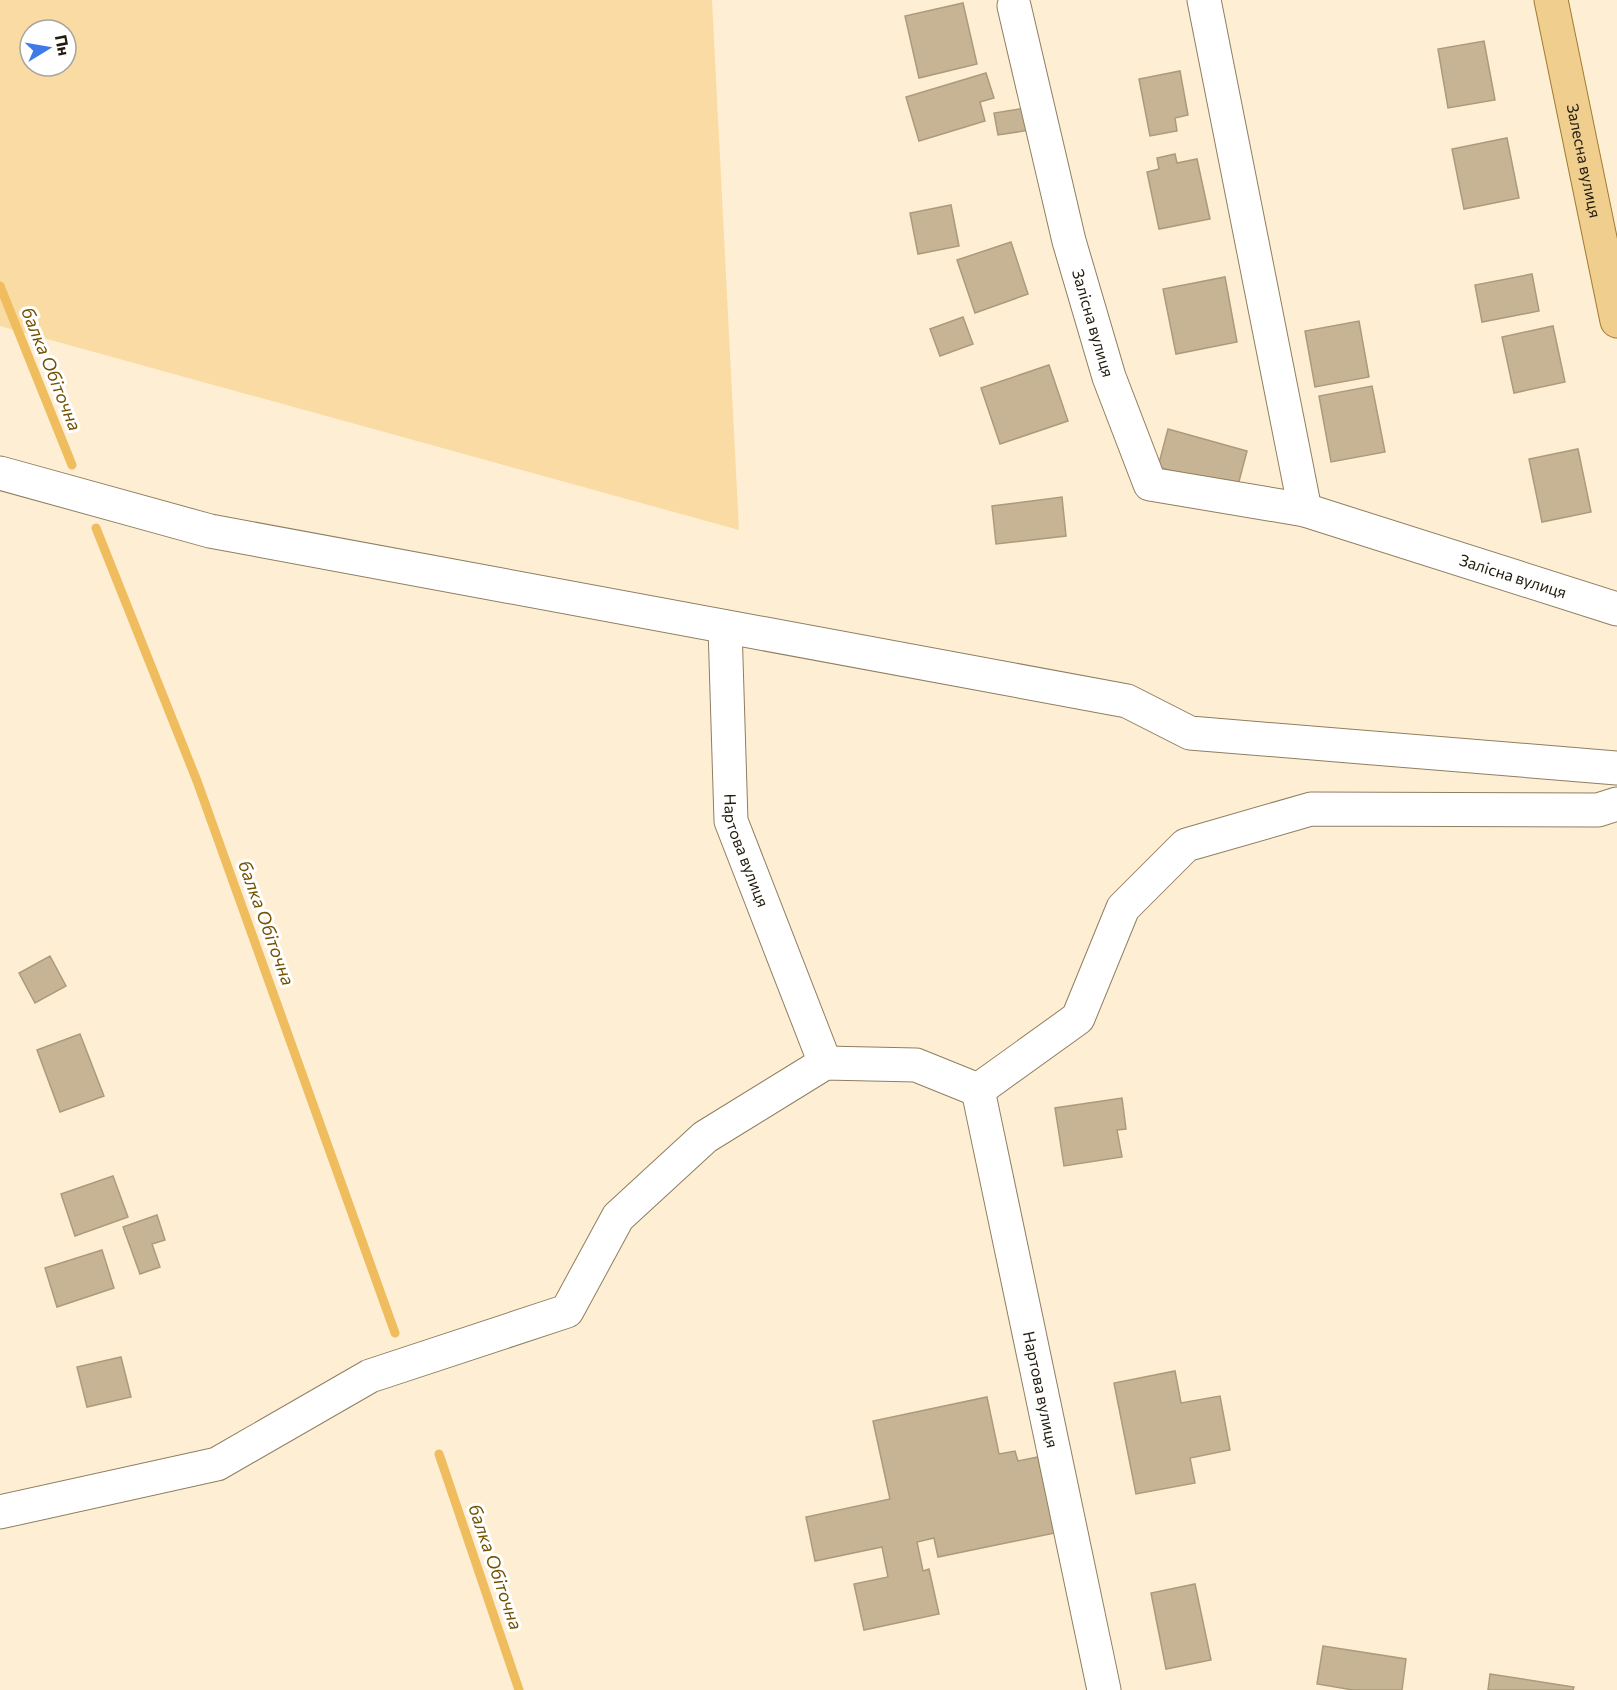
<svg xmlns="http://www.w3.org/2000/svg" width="1617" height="1690" viewBox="0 0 1617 1690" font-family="Commissioner,sans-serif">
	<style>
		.green { fill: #fbdba4; fill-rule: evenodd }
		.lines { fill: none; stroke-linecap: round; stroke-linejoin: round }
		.stream { stroke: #efbd5d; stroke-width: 9 }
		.building { fill: #c6b494; stroke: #ac9a7b; stroke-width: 1.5 }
		.minor-casing { stroke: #8f7e60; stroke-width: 35 }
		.major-casing { stroke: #a07b30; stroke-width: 35 }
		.minor { stroke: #fff; stroke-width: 33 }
		.major { stroke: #efce8e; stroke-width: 33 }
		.labels { text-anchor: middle; stroke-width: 6; stroke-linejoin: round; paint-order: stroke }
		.street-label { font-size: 16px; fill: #211b0e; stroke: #fff }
		.water-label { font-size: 18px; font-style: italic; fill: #725101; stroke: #fff }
	</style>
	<rect width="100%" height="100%" fill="#feefd4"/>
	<path class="green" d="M0 0H712L739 530 0 326ZM30 30H66V66H30Z"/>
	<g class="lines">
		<path class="stream" d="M0 286 72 465
			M96 528 197 781 395 1333
			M439 1454 519 1690"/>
	</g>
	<path class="building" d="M963 3 977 64 919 78 905 16Z
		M1484 41 1495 100 1448 108 1438 49Z
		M1180 71 1188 115 1175 118 1177 131 1150 136 1139 79Z
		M986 73 994 98 980 102 985 121 919 141 906 97Z
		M1026 108 1030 130 998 135 994 113Z
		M1507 138 1519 198 1464 209 1452 149Z
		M1175 154 1177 163 1197 159 1210 219 1159 229 1147 172 1159 169 1157 158Z
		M951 205 959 246 918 254 910 213Z
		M1011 242 1028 294 975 313 957 260Z
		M1532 274 1539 311 1482 322 1475 285Z
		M1225 277 1237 342 1176 354 1163 289Z
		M963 317 973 344 940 356 930 329Z
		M1359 321 1369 377 1315 387 1305 331Z
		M1553 326 1565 382 1514 393 1502 337Z
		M1049 365 1068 421 1000 444 981 388Z
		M1372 386 1385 452 1331 462 1319 396Z
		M1168 429 1247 451 1237 489 1158 467Z
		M1578 449 1591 512 1542 522 1529 459Z
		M1062 497 1066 536 996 544 992 506Z
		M50 956 66 986 35 1003 19 973Z
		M80 1034 104 1096 60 1112 37 1050Z
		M1122 1098 1126 1129 1117 1130 1122 1157 1064 1166 1055 1108Z
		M113 1176 128 1217 75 1236 61 1194Z
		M157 1215 165 1240 152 1244 160 1267 140 1274 123 1227Z
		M102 1250 114 1288 57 1307 45 1268Z
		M121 1357 131 1397 87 1407 77 1367Z
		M1175 1371 1181 1403 1220 1396 1230 1450 1190 1458 1195 1483 1136 1494 1114 1383Z
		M987 1397 999 1454 1015 1451 1018 1461 1038 1457 1055 1533 938 1557 934 1538 917 1542 923 1571 929 1569 939 1614 864 1630 854 1584 888 1577 882 1547 815 1561 806 1517 890 1499 873 1421Z
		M1195 1584 1211 1660 1166 1669 1151 1593Z
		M1323 1646 1406 1659 1402 1690H1353L1317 1684Z
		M1490 1674 1574 1687 1573 1690H1488Z"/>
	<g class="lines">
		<g class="minor-casing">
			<g id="minor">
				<path d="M1204 0 1305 510"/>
				<path id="s1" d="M1014 6 1069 241 1109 377 1150 484 1305 510 1617 609"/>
				<path d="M0 473 210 531 1127 701 1190 733 1617 768"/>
				<path id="s2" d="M725 627 731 821 825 1063"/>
				<path id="s3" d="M978 1090 1104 1690"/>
				<path d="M0 1512 217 1464 370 1376 567 1311 618 1217 705 1137 825 1063 916 1065 978 1090 1078 1018 1123 908 1186 845 1311 809 1598 810 1617 804"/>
			</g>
		</g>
		<g class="major-casing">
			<g id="major">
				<path id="s4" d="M1551 0 1617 321"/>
			</g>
		</g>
		<use href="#minor" class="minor"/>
		<use href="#major" class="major"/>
	</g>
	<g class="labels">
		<g class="street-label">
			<text dy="6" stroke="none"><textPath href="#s4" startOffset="164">Залесна вулиця</textPath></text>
			<text dy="6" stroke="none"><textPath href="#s1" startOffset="327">Залісна вулиця</textPath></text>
			<text dy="6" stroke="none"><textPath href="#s1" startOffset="873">Залісна вулиця</textPath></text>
			<text dy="6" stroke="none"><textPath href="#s2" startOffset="226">Нартова вулиця</textPath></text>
			<text dy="6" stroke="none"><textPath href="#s3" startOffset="306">Нартова вулиця</textPath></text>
		</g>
		<g class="water-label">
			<text transform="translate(51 369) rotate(68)" y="6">балка Обіточна</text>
			<text transform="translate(266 923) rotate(70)" y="6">балка Обіточна</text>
			<text transform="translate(495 1567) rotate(71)" y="6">балка Обіточна</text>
		</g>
	</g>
	<g transform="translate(48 48) rotate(79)"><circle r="28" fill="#ffffff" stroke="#a6a49f" stroke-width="1.5"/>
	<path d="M0-4.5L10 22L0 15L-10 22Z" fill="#3e7ae9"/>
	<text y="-9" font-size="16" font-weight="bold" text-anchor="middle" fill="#211b0e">Пн</text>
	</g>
</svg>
